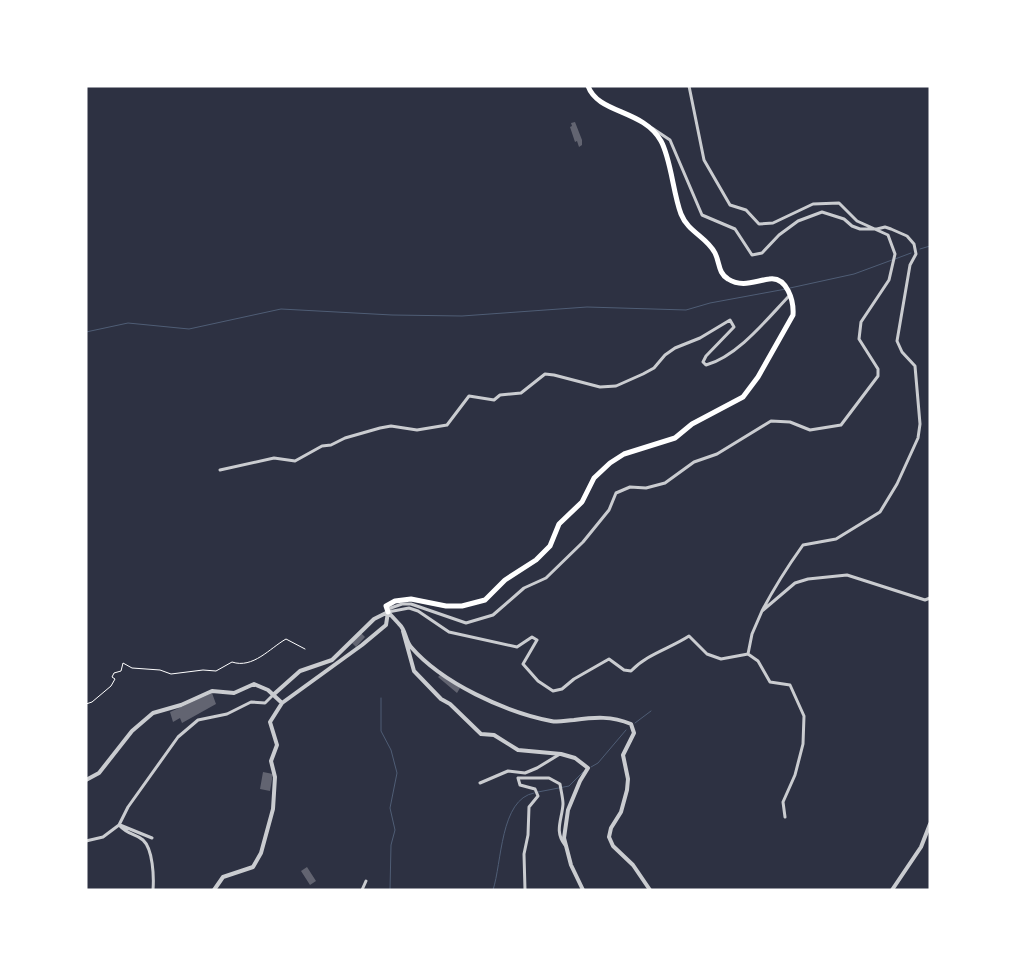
<svg xmlns="http://www.w3.org/2000/svg" width="1016" height="976" viewBox="0 0 1016 976" font-family="'Roboto Condensed',sans-serif">
	<style>
		.lines { fill: none; stroke-linecap: round; stroke-linejoin: round }
		.stream { stroke: #4f5d75; stroke-width: 1 }
		.building { fill: #626471 }
		.path { stroke: #fff; stroke-width: 1 }
		.minor { stroke: #caccd0; stroke-width: 3 }
		.tertiary { stroke: #caccd0; stroke-width: 4 }
		.primary { stroke: #fff; stroke-width: 5 }
	</style>
	<rect width="100%" height="100%" fill="#2d3142"/>
	<g class="lines">
		<path class="stream" d="M920 249 930 246
			M895 259 911 253
			M790 288 854 274 892 260
			M86 332 128 323 189 329 281 309 392 315 462 316 587 307 686 310 710 303 786 289
			M381 698V731L391 750 397 773 390 808 395 830 391 845 390 890
			M635 723 651 711
			M591 767 598 763 626 730
			M538 792 569 786 583 772
			M493 890C502 863 500 799 534 793"/>
	</g>
	<path class="building" d="M575 122 582 140V145L579 147 577 141 575 142 570 127 572 126 571 123Z
		M361 633 365 637 356 647 352 643Z
		M441 674 460 688 457 693 438 677Z
		M212 693 216 704 182 723 180 718 173 722 170 712Z
		M263 772 273 774 270 791 260 789Z
		M307 867 316 881 310 885 301 871Z"/>
	<g class="lines">
		<path class="path" d="M86 704 92 702 111 686 115 679 112 677 114 673 121 671 123 663 132 668 160 670 171 674 203 670 216 671 232 662C253 669 270 648 286 639L305 649"/>
		<path class="minor" d="M652 128 670 140 702 215 735 229 752 255 762 253 779 235 798 221 822 212 844 219 852 226 860 229H877L885 227 891 229 907 236 914 244 916 254 910 265 897 341 902 352 915 366 920 424 918 438 897 484 880 512 836 539 803 545C788 566 774 588 762 611
			M220 470 274 458 295 461 322 446 331 445 345 438 380 428 391 426 417 430 447 425 469 396 494 400 500 395 521 393 545 374 554 375 600 387 616 386 643 374 654 368 665 355 675 348 700 338 730 320 734 327 706 356 703 362 706 365C738 356 767 319 789 296
			M388 611V609L402 604H411L466 623 493 615 524 588 546 578 583 542 609 510 616 493 630 487 646 488 665 483 694 462 717 454 771 421 790 422 810 430 841 425 878 376V369L859 339 861 322 889 280 895 254 888 235 857 221 839 203 813 204 773 223 759 224 746 210 730 205 704 160 689 86
			M388 612 409 608 418 611 449 632 517 647 532 637 537 640 523 664 538 681 553 691 562 689 574 679 609 659 624 670 631 671C647 654 669 649 689 636L707 654 721 659 748 654
			M748 654 752 634 762 611 795 583 808 579 847 575 925 600 930 598
			M748 654 758 661 770 682 790 685 804 716 803 744 795 775 783 802 785 817
			M480 783 508 771 525 773 537 768 560 754
			M119 825C129 836 135 833 143 840 153 849 154 877 153 890
			M120 825 152 838
			M86 841 103 837 119 825 128 807 178 737 198 720 227 714 251 702 265 703 273 695
			M362 890 366 881
			M525 890 524 854 528 835 529 807 538 796 535 789 520 785 518 778H549L560 784C561 791 563 798 563 804 562 820 554 831 565 845"/>
		<path class="tertiary" d="M388 612 400 625
			M399 624C406 630 405 640 411 647 442 683 505 712 551 721 559 723 567 720 574 720 596 717 611 716 631 724L634 733 623 755 628 779 627 790 621 812 611 828 609 837 613 846 633 865 650 890
			M403 631 414 671 441 699 450 704 481 734 494 735 518 750 561 754 575 758 588 768 580 781 568 810 564 838 571 865 583 890
			M273 695 300 671 332 660 374 619 388 612
			M86 780 99 773 132 731 153 713 181 705 212 691 234 693 254 684 268 690 282 703
			M214 890 223 877 253 867 261 853 273 809 275 777 271 761 277 745 270 722 282 703 362 645 386 625 388 612
			M892 890 921 847 930 824"/>
		<path class="primary" d="M388 612 386 606 395 601 411 599 446 606H462L485 600 505 580 536 560 550 546 559 524 582 502 594 478 610 463 624 454 675 438 692 424 743 397 758 377 793 315C794 301 787 276 769 279 755 281 742 288 728 279 718 273 720 263 715 253 707 237 688 232 681 214 673 193 671 159 661 141 643 109 598 114 588 86"/>
	</g>
	<rect width="1016" height="976" fill="none" stroke="#ffffff" stroke-width="175"/>
</svg>
